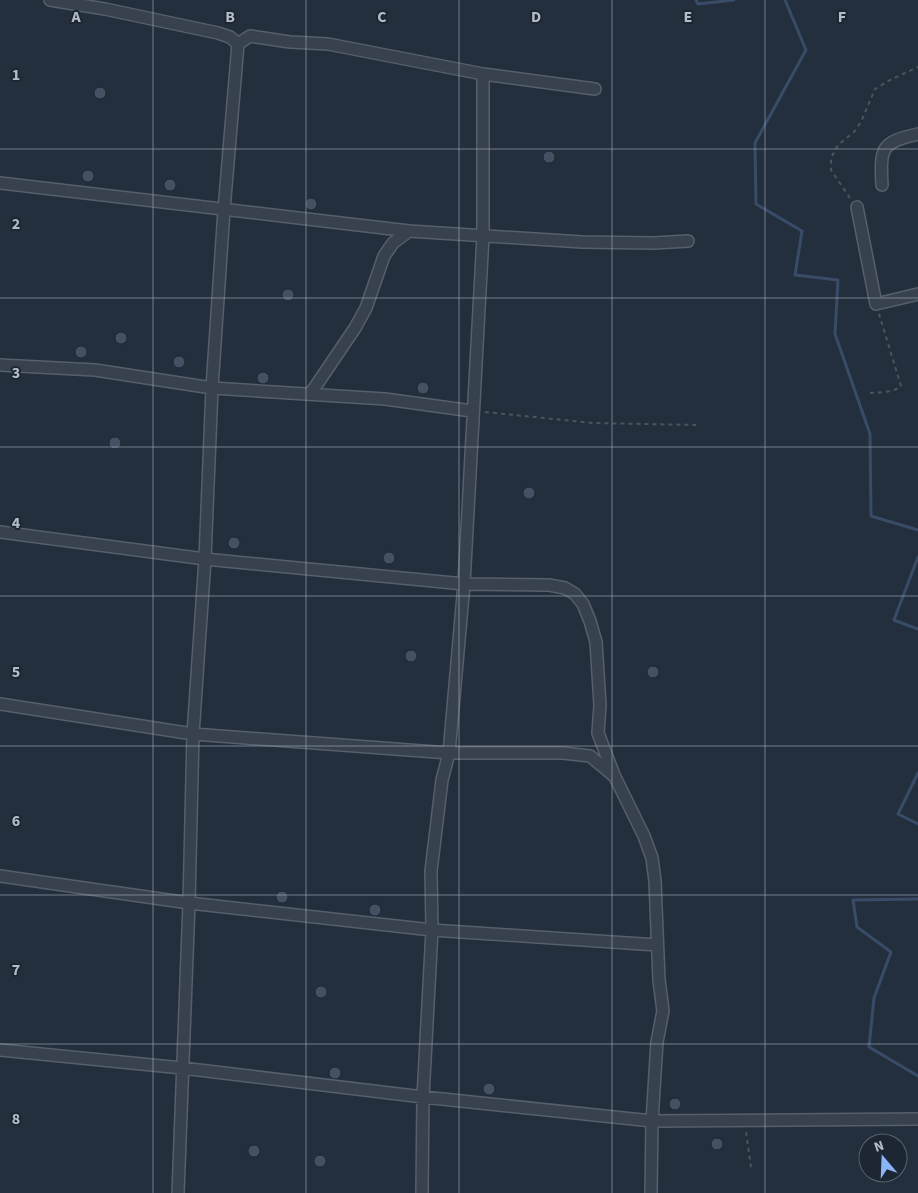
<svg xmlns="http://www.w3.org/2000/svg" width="918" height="1193" viewBox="0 0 918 1193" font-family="'Source Sans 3',sans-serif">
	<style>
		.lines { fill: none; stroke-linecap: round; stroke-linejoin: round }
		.stream { stroke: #394c67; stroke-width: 3 }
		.building { fill: #455162; stroke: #1f2835 }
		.minor-casing { stroke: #565f6c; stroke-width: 14 }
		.path { stroke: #44595c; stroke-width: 2; stroke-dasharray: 4 4; stroke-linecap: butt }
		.minor { stroke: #38414e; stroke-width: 11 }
		.grid { fill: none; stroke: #b4bcc9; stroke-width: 1; stroke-opacity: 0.55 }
		.grid-label { font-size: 16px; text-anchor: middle; font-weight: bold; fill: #b4bcc9; stroke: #1d2633; stroke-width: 4; stroke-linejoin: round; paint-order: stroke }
	</style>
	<rect width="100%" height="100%" fill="#242f3e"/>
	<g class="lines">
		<path class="stream" d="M696 0 698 4 734 0
			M785 0 806 50 755 143 756 204 802 231 795 275 838 280 835 334 870 434 871 516 918 530
			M918 557 894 620 918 629
			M918 773 898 814 918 824
			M918 899 853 900 857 927 891 952 874 998 869 1047 918 1076"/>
	</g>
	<path class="building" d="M94 93a6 6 0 1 1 12 0a6 6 0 1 1-12 0Z
		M543 157a6 6 0 1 1 12 0a6 6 0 1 1-12 0Z
		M82 176a6 6 0 1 1 12 0a6 6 0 1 1-12 0Z
		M164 185a6 6 0 1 1 12 0a6 6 0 1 1-12 0Z
		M305 204a6 6 0 1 1 12 0a6 6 0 1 1-12 0Z
		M282 295a6 6 0 1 1 12 0a6 6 0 1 1-12 0Z
		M115 338a6 6 0 1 1 12 0a6 6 0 1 1-12 0Z
		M75 352a6 6 0 1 1 12 0a6 6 0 1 1-12 0Z
		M173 362a6 6 0 1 1 12 0a6 6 0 1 1-12 0Z
		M257 378a6 6 0 1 1 12 0a6 6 0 1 1-12 0Z
		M417 388a6 6 0 1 1 12 0a6 6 0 1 1-12 0Z
		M109 443a6 6 0 1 1 12 0a6 6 0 1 1-12 0Z
		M523 493a6 6 0 1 1 12 0a6 6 0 1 1-12 0Z
		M228 543a6 6 0 1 1 12 0a6 6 0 1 1-12 0Z
		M383 558a6 6 0 1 1 12 0a6 6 0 1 1-12 0Z
		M405 656a6 6 0 1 1 12 0a6 6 0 1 1-12 0Z
		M647 672a6 6 0 1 1 12 0a6 6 0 1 1-12 0Z
		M276 897a6 6 0 1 1 12 0a6 6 0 1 1-12 0Z
		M369 910a6 6 0 1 1 12 0a6 6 0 1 1-12 0Z
		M315 992a6 6 0 1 1 12 0a6 6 0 1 1-12 0Z
		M329 1073a6 6 0 1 1 12 0a6 6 0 1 1-12 0Z
		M483 1089a6 6 0 1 1 12 0a6 6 0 1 1-12 0Z
		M669 1104a6 6 0 1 1 12 0a6 6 0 1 1-12 0Z
		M711 1144a6 6 0 1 1 12 0a6 6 0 1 1-12 0Z
		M248 1151a6 6 0 1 1 12 0a6 6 0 1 1-12 0Z
		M314 1161a6 6 0 1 1 12 0a6 6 0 1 1-12 0Z"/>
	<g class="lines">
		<g class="minor-casing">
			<path id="minor" d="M50 0 105 9 218 33 230 37 238 44
				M238 44 250 36 290 42 328 44 483 74 595 89
				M0 183 409 231 582 242 654 243 688 241
				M882 185C880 148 881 142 918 134
				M857 207 876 304 918 294
				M0 365 95 370 212 388 385 399 472 411
				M311 393 355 328 366 308 384 256 393 243 409 231
				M0 532 205 559 464 584 549 585 565 588 575 594 583 604 590 621 596 642 600 705 598 733 614 775 644 836 652 858 655 881 659 980 663 1011 657 1042 652 1121 651 1193
				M0 704 193 734 449 753H563L590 756 613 775
				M0 876 189 903 432 930 657 945
				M0 1050 182 1068 423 1097 652 1121 918 1119
				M178 1193 189 903 193 734 205 559 212 388 224 210 238 44
				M422 1193 423 1097 432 930 431 871 442 780 449 753 464 584 483 236V74"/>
		</g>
		<path class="path" d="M850 198 831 170V158L838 145 854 132 861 122 875 89 890 80 918 67
			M870 393C880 392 893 393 901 386L879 314
			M485 412 593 423 696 425
			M746 1132 751 1167"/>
		<use href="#minor" class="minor"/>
	</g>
	<path class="grid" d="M153 0V1193M306 0V1193M459 0V1193M612 0V1193M765 0V1193M0 149H918M0 298H918M0 447H918M0 596H918M0 746H918M0 895H918M0 1044H918"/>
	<g class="grid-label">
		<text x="76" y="22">A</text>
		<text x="230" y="22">B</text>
		<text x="382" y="22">C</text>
		<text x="536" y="22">D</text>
		<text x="688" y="22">E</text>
		<text x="842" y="22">F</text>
		<text x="16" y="80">1</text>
		<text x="16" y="229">2</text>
		<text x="16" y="378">3</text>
		<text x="16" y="528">4</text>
		<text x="16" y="677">5</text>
		<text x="16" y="826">6</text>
		<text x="16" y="975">7</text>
		<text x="16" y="1124">8</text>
	</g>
	<g transform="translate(883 1158) rotate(341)"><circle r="24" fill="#1d2633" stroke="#59626f"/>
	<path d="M0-4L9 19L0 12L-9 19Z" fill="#8ab4f8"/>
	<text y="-8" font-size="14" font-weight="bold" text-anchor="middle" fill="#b4bcc9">N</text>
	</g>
</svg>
